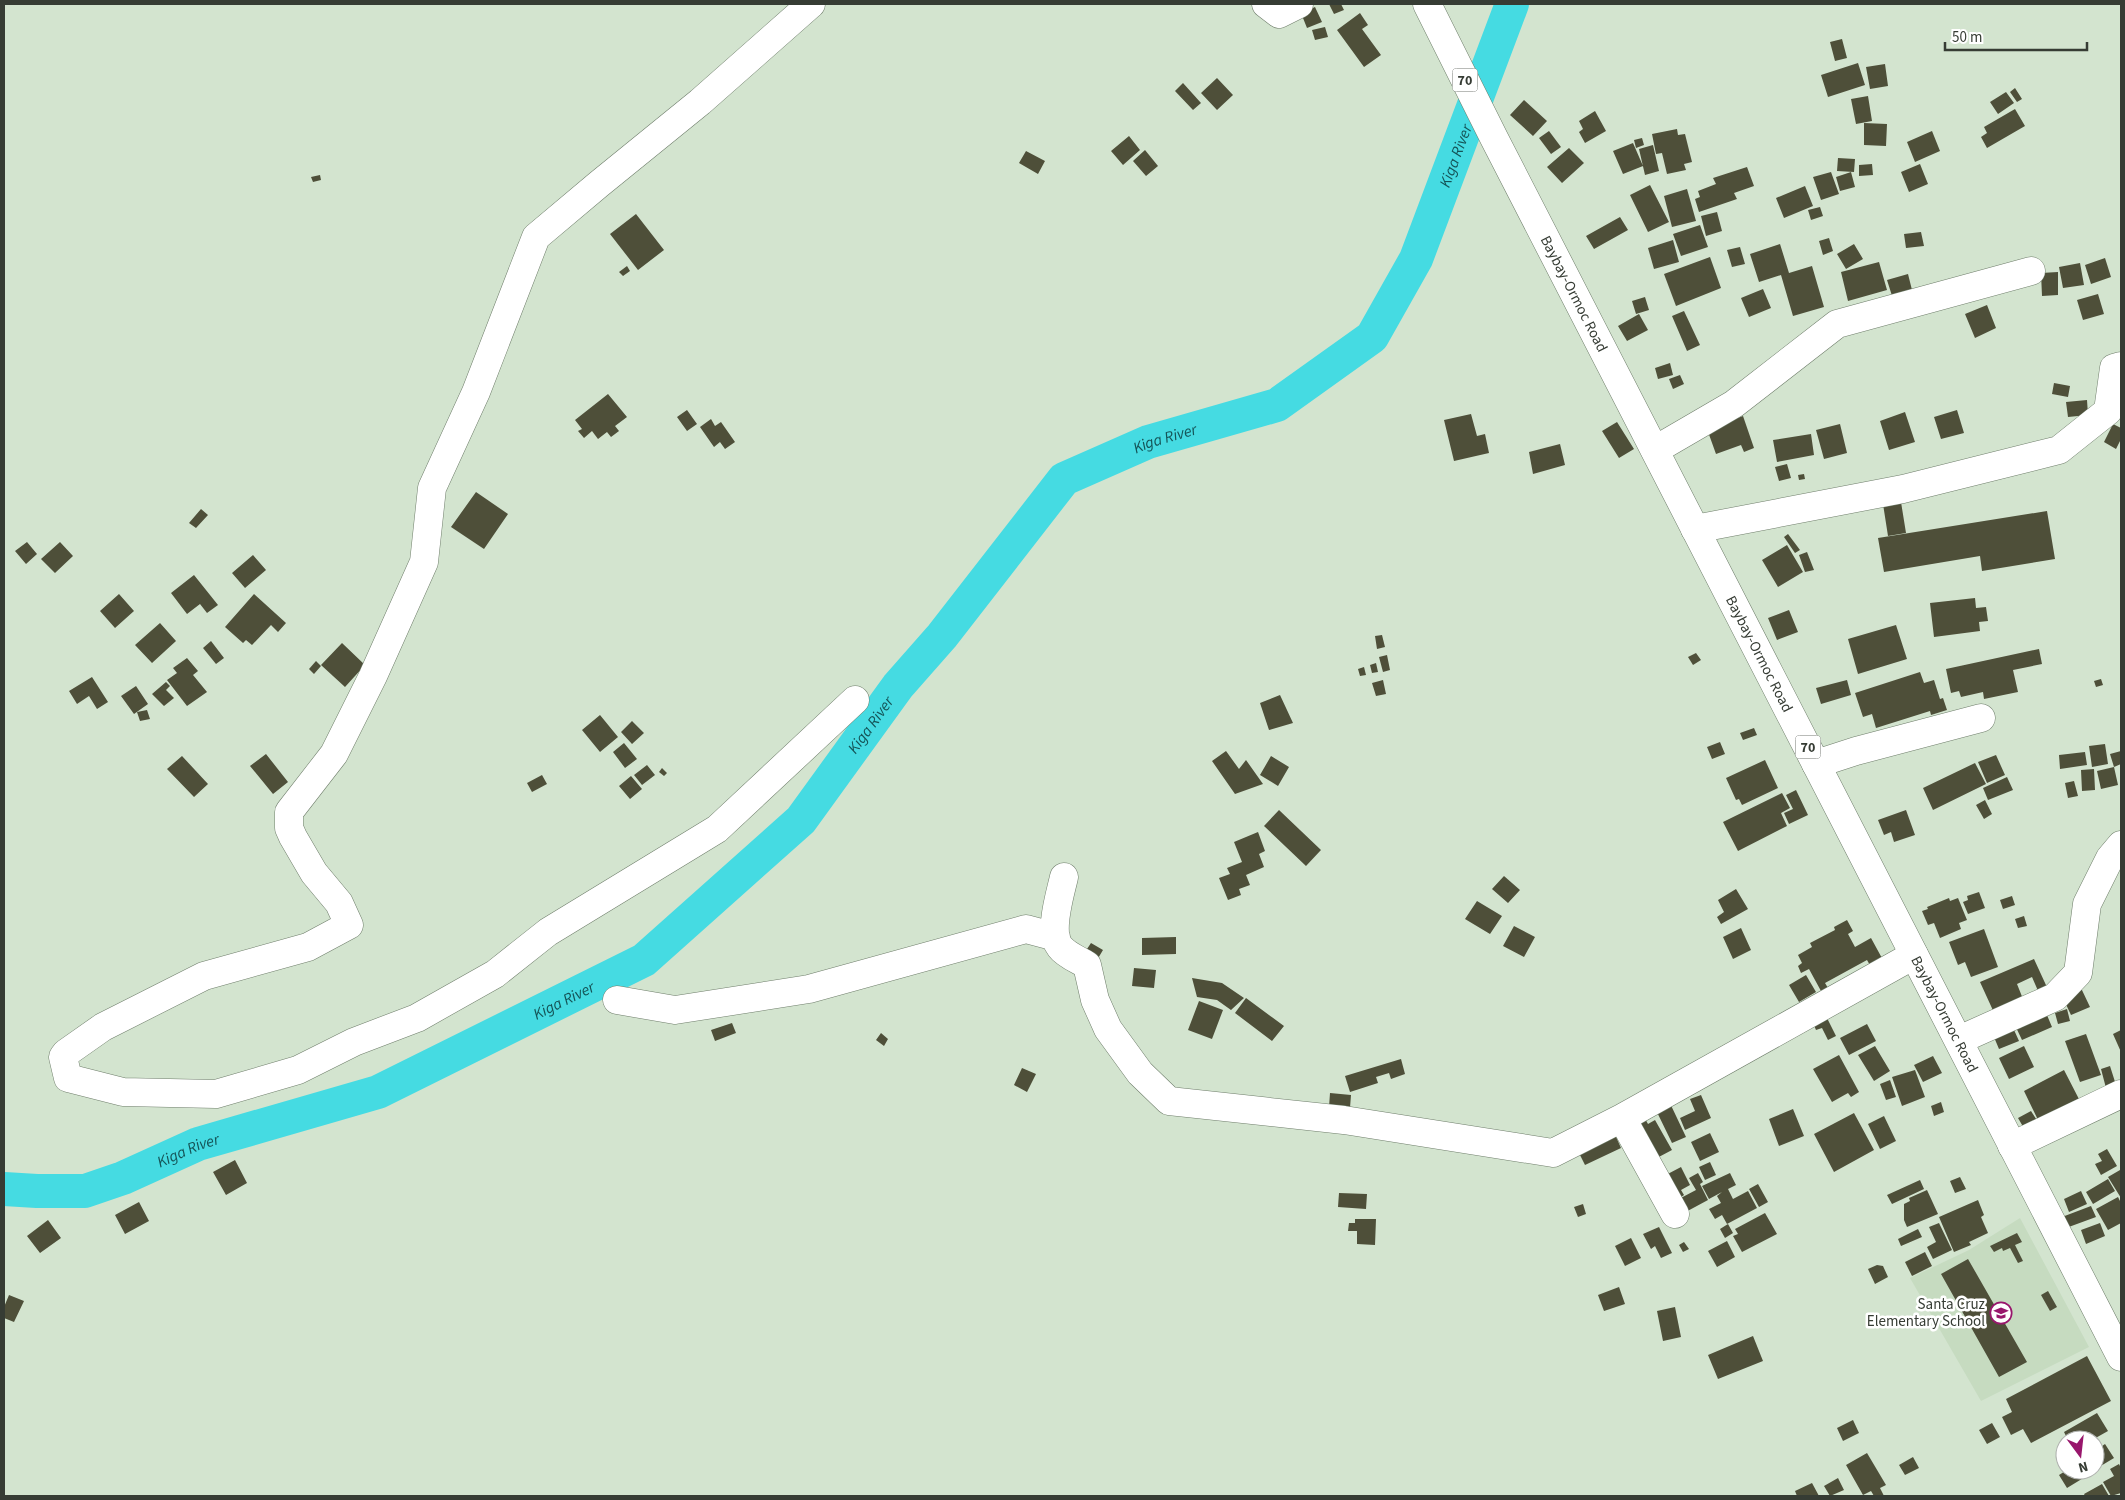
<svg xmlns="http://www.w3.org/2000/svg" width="2125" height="1500" viewBox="0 0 2125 1500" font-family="'Source Sans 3',sans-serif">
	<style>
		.built { fill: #c6dbc0 }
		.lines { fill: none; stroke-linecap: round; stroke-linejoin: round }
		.river { stroke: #45dbe2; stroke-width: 34 }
		.building { fill: #4e4f39 }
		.minor-casing { stroke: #6f7e6b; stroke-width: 29 }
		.highway-casing { stroke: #6f7e6b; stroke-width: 29 }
		.minor { stroke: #fff; stroke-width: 28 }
		.highway { stroke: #fff; stroke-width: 28 }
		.labels { text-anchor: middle; stroke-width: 5; stroke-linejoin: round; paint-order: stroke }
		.shield { fill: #fff; stroke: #727671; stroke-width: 1 }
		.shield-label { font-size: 14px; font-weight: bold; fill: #363c34 }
		.street-label { font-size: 15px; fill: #363c34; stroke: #fff }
		.poi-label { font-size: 15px; fill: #363c34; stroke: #fff; text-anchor: end }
		.water-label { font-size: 16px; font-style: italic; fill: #155457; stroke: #fff }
	</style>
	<rect width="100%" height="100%" fill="#d3e4cf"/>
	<path class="built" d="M2020 1218 2089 1347 1981 1401 1910 1278 1969 1250Z"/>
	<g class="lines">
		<path class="river" id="s1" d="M4 1189 37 1191H85L123 1178 198 1144 378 1092 644 960 801 820 898 686 942 636 1064 479 1148 442 1277 405 1372 337 1416 259 1512 4"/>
	</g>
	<path class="building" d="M1329 4H1341L1344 10 1334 14Z
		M1315 7 1322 22 1307 28 1301 13Z
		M1360 13 1368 25 1362 29 1381 55 1364 67 1337 30Z
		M1325 27 1328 37 1315 40 1312 30Z
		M1842 39 1847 58 1835 61 1830 42Z
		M1858 63 1865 85 1828 97 1821 75Z
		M1885 64 1888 86 1870 89 1866 67Z
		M1217 78 1233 95 1217 110 1201 93Z
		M1183 83 1201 103 1193 110 1175 91Z
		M2015 88 2022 99 2017 102 2010 92Z
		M2006 92 2014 103 1998 114 1990 102Z
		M1868 96 1872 121 1856 124 1851 99Z
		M1524 100 1547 121 1533 136 1510 115Z
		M2015 109 2025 126 1987 148 1981 137 1987 133 1984 127Z
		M1595 111 1606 131 1585 143 1579 132 1583 129 1579 121Z
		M1864 123 1887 124 1886 146 1864 145Z
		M1677 129 1678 135 1685 134 1692 162 1684 164 1686 170 1667 174 1662 153 1656 154 1652 134Z
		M1549 131 1561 147 1551 154 1539 138Z
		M1932 131 1940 151 1915 162 1907 142Z
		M1129 136 1140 150 1123 165 1111 151Z
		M1642 138 1644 145 1636 148 1634 140Z
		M1633 143 1643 166 1623 174 1613 151Z
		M1653 145 1659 171 1645 175 1639 149Z
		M1569 148 1584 163 1562 183 1547 167Z
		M1145 150 1158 166 1146 176 1133 161Z
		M1026 151 1045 161 1038 174 1019 163Z
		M1838 158 1855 159 1854 172 1837 171Z
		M1872 164 1873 175 1859 176V165Z
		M1920 164 1928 184 1909 192 1901 172Z
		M1747 167 1754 186 1734 193 1737 199 1699 212 1695 199 1700 197 1698 191 1716 184 1713 178Z
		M1831 172 1839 194 1821 200 1813 177Z
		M1851 172 1855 187 1840 191 1836 177Z
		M320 175 321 180 313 182 311 177Z
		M1650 185 1669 222 1648 232 1630 195Z
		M1805 186 1813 206 1784 218 1776 198Z
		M1687 189 1696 221 1672 227 1664 196Z
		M1820 207 1823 216 1811 220 1808 210Z
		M1717 212 1722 231 1706 236 1701 216Z
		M636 214 664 250 638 270 610 234Z
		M1620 217 1628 230 1594 249 1586 236Z
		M1700 225 1708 247 1681 256 1673 234Z
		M1921 232 1924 246 1906 248 1904 234Z
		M1829 238 1833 251 1823 255 1819 241Z
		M1673 240 1679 262 1654 269 1648 248Z
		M1780 244 1789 273 1812 266 1824 307 1793 316 1781 275 1759 282 1750 254Z
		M1854 244 1863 259 1846 269 1837 254Z
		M1740 247 1745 264 1732 267 1727 250Z
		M1710 257 1721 288 1676 306 1664 274Z
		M2105 258 2111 277 2091 284 2085 265Z
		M1879 262 1887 290 1848 301 1841 272Z
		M2080 263 2084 285 2063 288 2059 267Z
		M627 266 630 271 623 276 619 272Z
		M2058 272V295L2042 296 2041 273Z
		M1908 274 1913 294 1893 299 1887 280Z
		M1763 289 1771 308 1749 317 1741 298Z
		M2098 294 2104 314 2083 320 2077 300Z
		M1645 297 1649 310 1636 314 1632 301Z
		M1987 305 1996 328 1975 338 1965 314Z
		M1684 311 1700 345 1687 351 1672 316Z
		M1639 314 1648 330 1627 341 1618 326Z
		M1670 363 1673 375 1658 379 1655 368Z
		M1680 375 1684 384 1673 389 1669 379Z
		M2054 383 2070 386 2068 397 2052 394Z
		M608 394 627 417 615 426 619 431 611 437 607 432 598 439 592 431 584 438 578 431 582 429 575 420Z
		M2087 400 2088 415 2068 417 2066 402Z
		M687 410 697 424 687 431 677 417Z
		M1957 410 1964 433 1941 439 1934 417Z
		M1905 412 1915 442 1889 450 1880 421Z
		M1471 414 1477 436 1485 434 1489 453 1454 461 1444 420Z
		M1743 416 1754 448 1744 452 1741 445 1716 454 1707 429Z
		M711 419 715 426 721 422 735 442 725 449 720 442 714 447 700 427Z
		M1617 422 1634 449 1619 458 1602 431Z
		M1840 424 1847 453 1824 459 1816 430Z
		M2113 424 2121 428V439L2116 449 2104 442Z
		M1811 434 1814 455 1777 462 1773 440Z
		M1560 444 1565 465 1533 474 1529 452Z
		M1787 464 1791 478 1779 481 1775 467Z
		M1804 474 1805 479 1799 480 1798 475Z
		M476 492 508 514 484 549 451 527Z
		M1901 502 1906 533 1888 536 1883 504Z
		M201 509 208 515 196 528 189 523Z
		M2047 511 2055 559 1982 571 1980 556 1884 572 1878 538Z
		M1788 534 1800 550 1795 553 1784 537Z
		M27 542 37 554 26 564 15 551Z
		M60 542 73 556 55 573 41 559Z
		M1787 545 1803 572 1778 587 1762 560Z
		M1807 552 1814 570 1805 572 1799 555Z
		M253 555 266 570 245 588 232 573Z
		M194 575 218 605 207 613 200 604 187 614 171 593Z
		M119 594 134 611 115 628 100 611Z
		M254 594 286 623 278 632 271 625 252 645 246 640 243 643 225 627Z
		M1975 598 1976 608 1986 607 1988 621 1979 622 1980 631 1934 637 1930 603Z
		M1789 610 1798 632 1777 640 1768 618Z
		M160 623 176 641 152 663 135 645Z
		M1896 625 1907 659 1858 674 1848 639Z
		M1382 635 1385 647 1377 649 1375 636Z
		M211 641 224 658 216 664 203 648Z
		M342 643 365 665 345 687 321 665Z
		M2039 649 2042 664 2013 670 2018 692 1984 699 1983 692 1961 697 1959 691 1951 693 1946 669Z
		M1696 653 1701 660 1693 665 1688 657Z
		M1387 655 1390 670 1383 672 1379 657Z
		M187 658 198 671 193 675 207 692 187 706 167 680 177 673 173 668Z
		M316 661 321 666 314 674 309 669Z
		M1376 663 1378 672 1372 673 1370 665Z
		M1364 667 1366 675 1360 676 1358 669Z
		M1920 672 1924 683 1934 680 1940 699 1943 698 1947 710 1931 715 1930 711 1876 728 1872 714 1863 717 1855 693Z
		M92 677 108 702 97 709 89 696 77 704 69 691Z
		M2101 679 2103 685 2096 687 2094 681Z
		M1383 680 1386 694 1376 696 1372 683Z
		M1847 680 1851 695 1821 704 1816 688Z
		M166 682 170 686 166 690 174 698 164 706 152 694Z
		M136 686 148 704 134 714 121 696Z
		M1280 695 1293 723 1269 730 1260 703Z
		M147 710 150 719 140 721 137 712Z
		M600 715 618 737 600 752 582 730Z
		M632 721 644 733 632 744 621 732Z
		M1754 728 1757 735 1743 740 1740 733Z
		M1720 742 1725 754 1712 759 1707 747Z
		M624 743 637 759 625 768 613 752Z
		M2105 744 2108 764 2092 767 2089 746Z
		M1226 751 1239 769 1246 760 1263 784 1235 794 1212 761Z
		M2121 751V764L2114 767 2110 754Z
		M2085 752 2087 765 2060 769 2059 755Z
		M266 754 288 782 273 794 250 766Z
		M1996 755 2005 775 1987 783 1978 762Z
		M182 756 208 784 194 797 167 769Z
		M1271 756 1289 767 1278 786 1260 775Z
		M1765 760 1778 788 1742 805 1739 799 1736 800 1726 778Z
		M1975 763 1986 784 1933 810 1923 788Z
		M647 765 655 775 642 785 634 775Z
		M2114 767 2118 785 2101 789 2097 771Z
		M662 768 667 773 664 776 659 772Z
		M2094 769 2095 790 2082 791 2081 770Z
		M542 775 547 784 532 792 527 783Z
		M631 776 642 789 630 799 619 786Z
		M2007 777 2013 790 1988 800 1983 788Z
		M2074 781 2078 796 2068 798 2065 783Z
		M1796 790 1808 815 1789 824 1784 813 1793 809 1786 795Z
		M1782 793 1790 808 1781 813 1787 826 1738 851 1723 822Z
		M1985 800 1992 814 1984 819 1976 805Z
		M1279 810 1321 850 1306 866 1264 826Z
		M1906 810 1915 835 1894 842 1891 832 1884 835 1878 820Z
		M1258 832 1265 851 1259 854 1264 867 1246 875 1250 885 1239 889 1241 895 1228 900 1219 878 1230 874 1227 868 1242 862 1234 842Z
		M1504 876 1520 890 1508 903 1492 889Z
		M1736 889 1748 909 1721 924 1717 917 1724 912 1718 900Z
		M1979 892 1985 908 1968 914 1963 902 1968 900 1967 896Z
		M2012 896 2015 905 2003 909 2000 900Z
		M1949 898 1950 901 1958 898 1967 920 1959 923 1961 929 1940 938 1934 923 1928 925 1922 911 1928 909 1927 907Z
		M1477 901 1502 916 1490 934 1465 919Z
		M2024 916 2027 926 2018 928 2015 919Z
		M1847 920 1853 931 1848 934 1855 947 1871 938 1883 960 1871 967 1867 960 1825 983 1828 988 1821 991 1809 969 1801 973 1798 966 1802 963 1798 955 1812 947 1810 943 1835 930 1834 927Z
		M1514 926 1535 937 1524 957 1503 946Z
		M1741 928 1751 950 1733 959 1723 937Z
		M1984 929 1998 967 1971 977 1965 962 1958 965 1949 942Z
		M1176 937V954L1142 955V938Z
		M1091 943 1103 950 1097 960 1085 952Z
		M2034 959 2051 996 2042 1000 2032 977 2017 984 2025 1004 1996 1017 1980 982Z
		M1134 968 1156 970 1154 988 1132 986Z
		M1806 975 1816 992 1799 1002 1789 985Z
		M1192 978 1222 983 1244 998 1231 1010 1217 1000 1197 997Z
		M2081 988 2090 1007 2071 1015 2062 996Z
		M1246 998 1284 1026 1272 1041 1235 1013Z
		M1199 1001 1223 1010 1212 1039 1188 1030Z
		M2044 1008 2052 1027 2022 1040 2013 1021Z
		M2067 1009 2070 1021 2058 1024 2055 1013Z
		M1826 1016 1836 1036 1828 1040 1822 1028 1816 1030 1813 1023Z
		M2010 1021 2019 1041 1999 1049 1991 1030Z
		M732 1023 736 1033 715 1041 711 1030Z
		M1867 1024 1876 1041 1849 1055 1840 1038Z
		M2121 1030V1052L2113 1034Z
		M881 1033 888 1039 884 1046 876 1040Z
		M2086 1034 2101 1075 2080 1082 2065 1041Z
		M1875 1046 1890 1071 1874 1081 1858 1055Z
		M2024 1046 2034 1067 2009 1079 1999 1058Z
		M1839 1055 1859 1092 1851 1097 1848 1093 1832 1102 1813 1069Z
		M1933 1056 1942 1073 1923 1082 1914 1065Z
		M1401 1059 1405 1074 1391 1079 1389 1073 1376 1077 1378 1083 1350 1092 1345 1076Z
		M2110 1066 2116 1085 2106 1088 2101 1069Z
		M1022 1068 1036 1074 1027 1092 1014 1085Z
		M1915 1070 1925 1097 1902 1106 1892 1077Z
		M2064 1070 2081 1103 2038 1120 2024 1091Z
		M1890 1080 1896 1097 1886 1100 1880 1084Z
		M1330 1093 1351 1095 1350 1108 1329 1107Z
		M1701 1095 1711 1118 1685 1130 1680 1118 1695 1111 1690 1099Z
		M1668 1099 1686 1137 1672 1143 1654 1106Z
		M1941 1102 1944 1112 1934 1116 1931 1106Z
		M1793 1109 1804 1136 1779 1146 1769 1119Z
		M2031 1111 2038 1122 2025 1130 2018 1118Z
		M1854 1113 1874 1150 1834 1172 1814 1134Z
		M1643 1115 1648 1124 1655 1120 1672 1150 1655 1159 1633 1121Z
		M1884 1116 1896 1141 1880 1149 1868 1124Z
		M1613 1130 1621 1148 1585 1165 1576 1147Z
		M1710 1133 1719 1152 1700 1161 1691 1142Z
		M2107 1149 2117 1166 2101 1175 2095 1164 2102 1161 2098 1154Z
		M235 1160 247 1183 226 1195 213 1172Z
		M1710 1162 1716 1175 1705 1180 1699 1167Z
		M1681 1167 1690 1185 1681 1190 1684 1195 1677 1200 1696 1190 1689 1178 1698 1173 1703 1182 1700 1184 1708 1200 1682 1214 1662 1177Z
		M2120 1170 2121 1172V1198L2108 1177Z
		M1730 1173 1736 1185 1728 1189 1733 1199 1748 1191 1757 1208 1727 1224 1722 1215 1715 1219 1709 1209 1721 1203 1717 1196 1722 1192 1709 1199 1702 1186Z
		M1960 1177 1966 1189 1955 1193 1950 1181Z
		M2108 1179 2115 1191 2093 1204 2086 1192Z
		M1920 1180 1924 1189 1892 1204 1887 1195Z
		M1758 1184 1768 1202 1759 1207 1749 1189Z
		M1927 1190 1938 1214 1907 1227 1904 1220V1204L1910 1201 1909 1198Z
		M2081 1191 2087 1204 2069 1212 2064 1199Z
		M1339 1193 1367 1194 1366 1209 1338 1207Z
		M2118 1197 2121 1203V1223L2108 1230 2096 1209Z
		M1978 1200 1984 1215 1981 1217 1988 1233 1969 1242 1971 1245 1954 1252 1939 1217Z
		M139 1202 149 1221 125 1234 115 1215Z
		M1583 1204 1586 1214 1578 1217 1574 1207Z
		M2091 1206 2096 1217 2066 1228 2062 1217Z
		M1765 1213 1777 1234 1742 1252 1733 1236 1738 1234 1735 1229Z
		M1355 1219H1376L1375 1245 1357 1244V1231H1348L1349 1223H1355Z
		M48 1220 61 1238 40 1253 27 1236Z
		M1939 1223 1952 1250 1933 1259 1927 1247 1936 1242 1929 1227Z
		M2100 1223 2105 1236 2086 1244 2081 1230Z
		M1728 1224 1733 1233 1725 1238 1720 1229Z
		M1659 1227 1672 1253 1661 1258 1655 1246 1651 1249 1643 1234Z
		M1918 1229 1922 1237 1901 1246 1898 1239Z
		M2017 1233 2022 1242 2015 1245 2023 1261 2018 1263 2010 1248 2003 1251 2002 1248 1994 1252 1990 1246Z
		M1631 1238 1641 1258 1625 1266 1615 1246Z
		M1727 1241 1735 1257 1717 1267 1708 1251Z
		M1684 1242 1689 1249 1683 1252 1679 1245Z
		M1925 1252 1932 1266 1912 1276 1905 1262Z
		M1968 1259 2027 1362 1999 1377 1941 1274Z
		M1877 1265 1883 1266 1888 1277 1875 1284 1868 1269Z
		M1619 1287 1625 1304 1604 1311 1598 1295Z
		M2048 1291 2057 1307 2050 1311 2041 1295Z
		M9 1295 24 1301 14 1322 4 1318V1307Z
		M1675 1307 1681 1337 1663 1341 1657 1311Z
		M1753 1336 1763 1361 1718 1379 1708 1355Z
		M2087 1356 2111 1401 2031 1443 2023 1429 2011 1435 2002 1417 2012 1412 2006 1399Z
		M2097 1413 2108 1431 2092 1440 2089 1436 2082 1440H2068L2064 1432Z
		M1853 1420 1859 1433 1843 1441 1837 1428Z
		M1992 1423 2000 1437 1987 1444 1979 1430Z
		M2105 1444 2114 1458 2099 1467 2095 1461V1451Z
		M1867 1453 1886 1485 1880 1488 1884 1496H1874L1871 1491 1863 1495 1846 1465Z
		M1913 1457 1919 1468 1905 1475 1899 1465Z
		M2119 1464 2121 1468V1493L2111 1496 2103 1482 2114 1476 2110 1469Z
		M2067 1470H2081L2085 1477 2067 1488 2059 1475Z
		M1838 1478 1844 1490 1830 1496 1824 1486Z
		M1812 1483 1819 1496H1797L1795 1491Z
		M2102 1484 2109 1496H2085L2084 1494Z"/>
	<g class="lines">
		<g class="minor-casing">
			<path id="minor" d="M811 4 700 102 599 184 536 237 476 392 432 488 424 562 373 676 334 754 289 812V828L293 837 314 873 339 903 349 925 308 947 204 976 103 1027 66 1053 63 1057 68 1078 123 1092 216 1094 298 1070 354 1042 417 1018 495 974 548 932 717 829 855 700
				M1266 4 1279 14 1299 4
				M1655 450 1734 404 1837 324 2031 271
				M1695 529 1903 489 2059 450 2108 411 2114 368 2121 366
				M1816 764 1856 751 1981 718
				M1064 877C1060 895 1048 932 1060 947 1066 955 1079 960 1087 965L1095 1000 1108 1029 1140 1073 1169 1101 1344 1120 1553 1153 1622 1118 1914 955
				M617 1000 675 1010 809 989 1026 929 1056 937
				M1959 1040 2055 997 2078 973 2087 904 2110 858 2121 845
				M1622 1118 1675 1214
				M2012 1146 2121 1094"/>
		</g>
		<g class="highway-casing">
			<g id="highway">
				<path id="s2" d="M1427 4 1494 138 2121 1357"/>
			</g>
		</g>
		<use href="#minor" class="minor"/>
		<use href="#highway" class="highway"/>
	</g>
	<defs>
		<g id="school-ring" transform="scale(1.125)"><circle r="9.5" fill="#fff" stroke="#98166c" stroke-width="1.5"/><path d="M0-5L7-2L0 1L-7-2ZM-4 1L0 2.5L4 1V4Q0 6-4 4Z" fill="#98166c"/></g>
	</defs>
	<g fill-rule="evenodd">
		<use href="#school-ring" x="2001" y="1313"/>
	</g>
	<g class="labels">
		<g class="shield">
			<rect x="1452.5" y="68.5" width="25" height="23" rx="4"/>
			<rect x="1795.5" y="735.5" width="25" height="23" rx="4"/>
		</g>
		<g class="shield-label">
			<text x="1465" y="85">70</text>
			<text x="1808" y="752">70</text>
		</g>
		<g class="street-label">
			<text dy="5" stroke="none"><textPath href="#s2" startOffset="325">Baybay-Ormoc Road</textPath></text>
			<text dy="5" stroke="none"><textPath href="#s2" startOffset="730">Baybay-Ormoc Road</textPath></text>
			<text dy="5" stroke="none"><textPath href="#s2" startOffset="1135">Baybay-Ormoc Road</textPath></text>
		</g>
		<g class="poi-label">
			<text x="1985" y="1309">Santa Cruz<tspan x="1985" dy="17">Elementary School</tspan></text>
		</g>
		<g class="water-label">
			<text dy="6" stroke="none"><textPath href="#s1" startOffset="1872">Kiga River</textPath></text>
			<text dy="6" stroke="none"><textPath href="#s1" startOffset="1438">Kiga River</textPath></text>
			<text dy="6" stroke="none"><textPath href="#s1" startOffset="1016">Kiga River</textPath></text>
			<text dy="6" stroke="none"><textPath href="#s1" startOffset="598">Kiga River</textPath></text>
			<text dy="6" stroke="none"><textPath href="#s1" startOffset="192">Kiga River</textPath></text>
		</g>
	</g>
	<rect width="2125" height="1500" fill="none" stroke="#363c34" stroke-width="10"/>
	<g transform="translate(2080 1455) rotate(165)"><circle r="24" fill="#ffffff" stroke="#afb1ae"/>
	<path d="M0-4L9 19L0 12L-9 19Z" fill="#98166c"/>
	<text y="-8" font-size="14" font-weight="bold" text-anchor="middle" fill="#363c34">N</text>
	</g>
	<path d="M1945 42v8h142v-8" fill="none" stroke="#363c34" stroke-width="2.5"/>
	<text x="1952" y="42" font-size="15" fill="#363c34" stroke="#ffffff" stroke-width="4" paint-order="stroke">50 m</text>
</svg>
